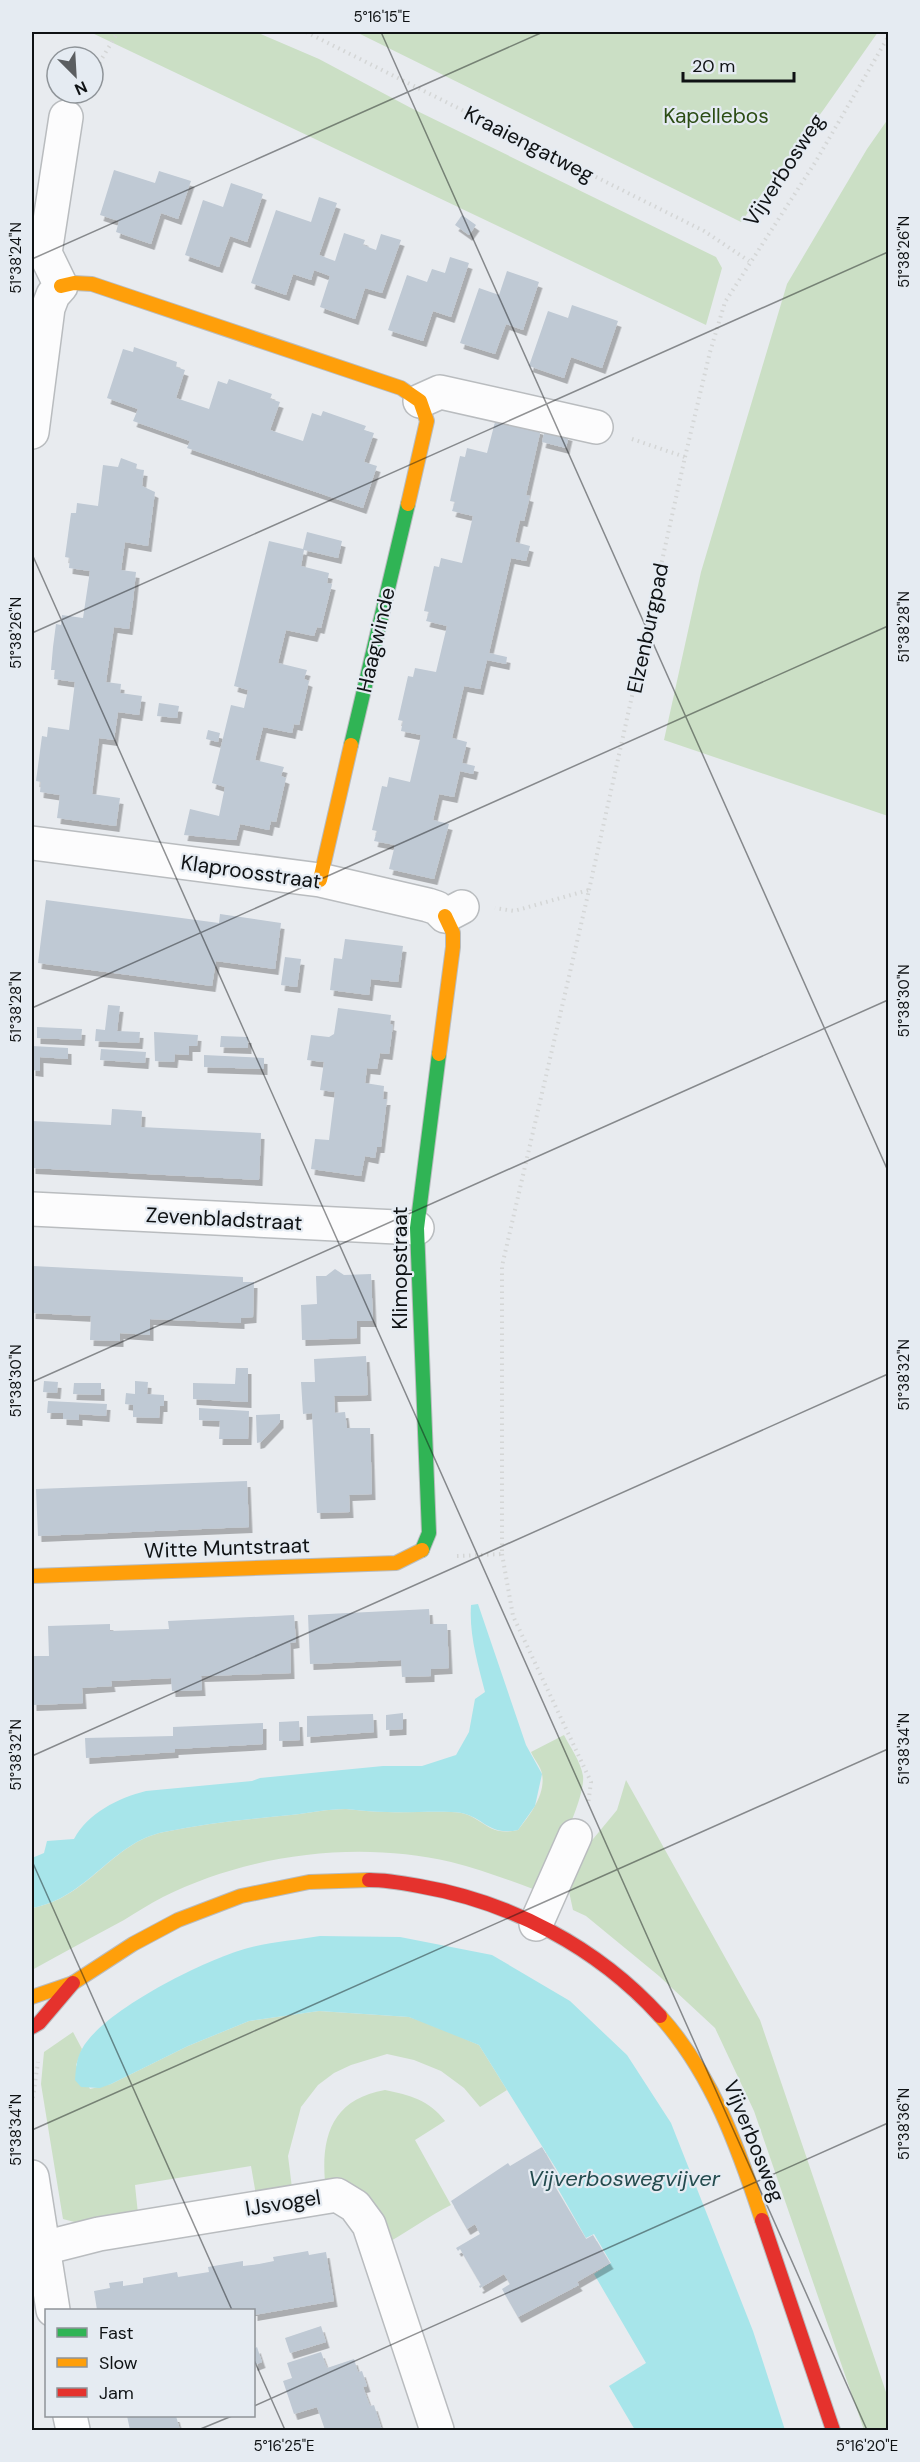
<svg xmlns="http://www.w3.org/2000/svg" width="920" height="2462" viewBox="0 0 920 2462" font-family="'DM Sans',sans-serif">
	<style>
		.green { fill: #cbdfc5 }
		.water { fill: #a7e5ea }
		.building { fill: #bfc9d4; filter: url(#shadow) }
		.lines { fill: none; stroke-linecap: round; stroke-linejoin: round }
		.street-casing { stroke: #b9bcbf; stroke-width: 36 }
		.fast-casing { stroke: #b9bcbf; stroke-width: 16 }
		.slow-casing { stroke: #b9bcbf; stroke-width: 16 }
		.jam-casing { stroke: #b9bcbf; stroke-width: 16 }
		.path { stroke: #d4d6d6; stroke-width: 4; stroke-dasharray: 1.5 4.5; stroke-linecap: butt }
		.street { stroke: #fcfcfd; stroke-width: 33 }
		.fast { stroke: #30b455; stroke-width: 14 }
		.slow { stroke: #ff9f0a; stroke-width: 14 }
		.jam { stroke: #e5322d; stroke-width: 14 }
		.ticks { fill: none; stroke: #0f1214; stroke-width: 1.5; stroke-opacity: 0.45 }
		.labels { text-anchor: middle; stroke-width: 4.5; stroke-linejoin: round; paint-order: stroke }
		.park-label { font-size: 21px; fill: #2c4d15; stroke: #e5ebf2 }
		.street-label { font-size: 21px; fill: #0f1214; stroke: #e5ebf2 }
		.water-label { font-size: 22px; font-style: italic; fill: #244c4f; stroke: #e5ebf2 }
		.neatline { fill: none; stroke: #0f1214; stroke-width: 2 }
		.ticks-label { font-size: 15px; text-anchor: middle; fill: #0f1214 }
	</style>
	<defs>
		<filter id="shadow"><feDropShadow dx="3.5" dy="6" stdDeviation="0" flood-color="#0004"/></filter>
	</defs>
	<rect width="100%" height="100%" fill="#e8ebef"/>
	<path class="green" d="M90 32H256L319 59 411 108 716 257 722 268 706 325Z
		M356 32H878L824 109 741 222Z
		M888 119V816L664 740 701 572 787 284 867 149Z
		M564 1735C570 1747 581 1762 583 1776 586 1798 550 1874 533 1889 506 1879 479 1869 451 1862 357 1840 249 1854 163 1897 149 1904 137 1912 124 1920 93 1937 62 1953 32 1970V1908C89 1898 112 1842 164 1832 206 1823 249 1819 291 1815 309 1813 328 1809 346 1809 359 1810 373 1812 387 1812 408 1813 430 1811 451 1812 483 1812 484 1838 518 1830 530 1815 546 1794 542 1774 541 1767 534 1759 531 1752Z
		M626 1780 760 2020 888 2398V2430H864L754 2111 715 2028 659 1976 586 1916 573 1910 568 1887 584 1850 617 1810Z
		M319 2011 409 2017 433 2025 479 2045 507 2090 480 2107 464 2088 441 2071 414 2060 387 2054 351 2065 334 2073 318 2085 301 2107 288 2156 292 2188 256 2195 251 2166 135 2185 138 2214 82 2224 63 2219 41 2084 44 2052 73 2032 82 2049 76 2065 90 2089 111 2084 188 2046 249 2021Z
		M385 2090C410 2095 429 2100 445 2121L415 2140 451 2205C429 2216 410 2230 389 2242L325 2182C321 2135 333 2099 385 2090Z"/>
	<path class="water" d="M478 1604 526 1745 542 1774 535 1806 518 1830C485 1837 483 1812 451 1812 429 1811 408 1813 387 1812 373 1812 359 1810 346 1809 328 1809 309 1813 291 1815 249 1819 206 1823 164 1832 112 1842 88 1898 32 1908V1858L44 1853 47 1841 74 1839C88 1813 118 1798 146 1791L252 1781 260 1778 383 1766H422L456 1755 469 1732 475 1699 485 1692C478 1664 469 1635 471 1605Z
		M320 1936 400 1937 492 1955 570 2001 627 2055 671 2123 753 2331 785 2430H635L609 2386 646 2363 594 2274 611 2263 594 2234 586 2238 553 2180 560 2175 479 2045 409 2017 319 2011 249 2021 188 2046 111 2084 100 2088 81 2087 75 2080C76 2070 76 2059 82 2049 102 2011 206 1959 248 1948 271 1942 296 1940 320 1936Z"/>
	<path class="building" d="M114 170 155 183 159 171 191 181 178 219 161 213 151 244 116 232 119 221 100 215Z
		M231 183 263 194 247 242 230 236 219 267 185 255 203 200 223 207Z
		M319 197 337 203 319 255 335 261 344 233 365 240 363 245 376 250 381 234 401 240 382 293 365 288 355 319 320 307 330 276 314 270 311 280 293 274 286 295 251 283 276 210 311 222Z
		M462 215 476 225 469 235 455 225Z
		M450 257 469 263 451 317 433 311 423 341 388 330 407 275 427 282 432 269 445 273Z
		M507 271 539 282 523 330 506 324 495 354 460 343 479 288 499 295Z
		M572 305 618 321 602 368 571 357 564 378 529 366 548 311 568 318Z
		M134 347 177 362 176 367 185 370 176 398 209 409 218 381 227 384 229 379 272 394 270 399 280 402 270 430 303 441 312 413 321 416 323 411 366 426 364 430 374 433 364 462 377 466 363 508 187 448 190 441 133 421 138 409 107 398 123 349 133 352Z
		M496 418 541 429 526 495 530 496 524 521 520 520 515 542 530 546 526 561 511 558 489 653 507 657 506 664 487 660 480 689 464 686 452 738 467 742 462 763 475 766 473 774 460 771 454 797 439 794 433 820 449 824 434 879 389 869 395 845 374 841 377 831 372 830 382 786 387 787 389 777 410 782 421 735 401 731 403 721 398 720 408 676 413 677 415 668 436 672 447 626 426 621 429 612 424 611 434 566 439 567 441 558 462 563 473 516 452 511 455 502 450 501 460 456 465 457 467 448 487 453Z
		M545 429 569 435 566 448 542 442Z
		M121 458 137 464 136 469 144 470 142 486 155 492 148 546 125 542 121 570 136 572 133 601 129 629 114 627 106 682 121 684 120 693 142 696 139 715 118 712 114 740 99 738 92 794 120 798 116 826 57 818 60 795 40 792 41 782 36 781 42 736 47 737 48 727 69 730 75 682 54 679 55 670H51L53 647 56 624 61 625 62 615 83 618 90 571 69 568 70 558 65 557 71 513H76L77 503 98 506 103 465 118 467Z
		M307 532 342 541 338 558 304 550 301 566 329 573 327 583 332 584 321 628 317 627 314 636 286 630 278 663 307 670 304 679 309 681 299 725 294 724 292 733 263 727 259 743 255 760 284 767 281 776 286 778 276 822 271 821 269 830 240 824 236 840 184 835 190 809 219 816 225 787 212 783 231 705 244 708 248 690 234 686 269 541 303 549Z
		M159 703 179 706 177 718 157 716Z
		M208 730 220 733 218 742 206 739Z
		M46 900 219 923 220 914 281 923 275 969 216 961 212 986 38 963Z
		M345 939 403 946 398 982 371 979 369 995 330 990 334 958 342 959Z
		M285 957 301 959 297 987 281 985Z
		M108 1005 120 1006 117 1031 140 1032 139 1043 95 1041 96 1029 105 1030Z
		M338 1008 391 1015 390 1024 393 1025 389 1054 380 1053 377 1069 367 1068 365 1083 384 1086 383 1099H387L381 1147H377L375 1158 365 1156 361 1176 311 1169 315 1139 329 1140 335 1092 320 1090 324 1062 307 1060 311 1035 329 1037 334 1034Z
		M37 1027 82 1029 81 1040 37 1038Z
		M154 1032 198 1035 197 1046H189V1055L175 1054 174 1062 155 1061Z
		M221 1036 248 1037V1048L220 1047Z
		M32 1046 68 1048V1059L40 1057V1071L32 1070Z
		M101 1049 146 1052 145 1063 100 1060Z
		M204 1055 264 1058V1069L204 1067Z
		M112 1109 142 1111 141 1127 261 1133 259 1180 32 1168V1121L111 1125Z
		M33 1266 243 1277V1282H254L253 1317 241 1318V1323L150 1319V1335L120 1333V1341L90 1340 91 1316 32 1313Z
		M335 1269 344 1275 371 1274 373 1321H357V1338L302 1340 301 1305 317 1304 316 1276H326Z
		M366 1356 368 1395 334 1396 335 1413 345 1412 347 1428H370L372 1494 349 1495 350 1512 317 1513 312 1413 303 1414 301 1382H315L314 1359Z
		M236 1368H248V1402L193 1399V1383L235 1384Z
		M44 1381 58 1382 57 1393 43 1392Z
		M135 1381 148 1382 147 1394 164 1395V1406H160L159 1418 133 1417V1405L125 1404 126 1393 135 1394Z
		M74 1383H101V1395L73 1394Z
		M48 1401 107 1404 106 1416 79 1414V1420L63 1419V1413H47Z
		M199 1408 249 1411 248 1439H219L220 1421 199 1420Z
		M280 1414V1422L261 1442 257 1443 256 1415Z
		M247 1481 249 1527 38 1536 36 1489Z
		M429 1609 430 1624H447L449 1668 431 1669V1676L402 1677 401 1660 310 1664 308 1615Z
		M294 1615 296 1642 290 1643 291 1673 201 1676 202 1690 172 1691 171 1678 111 1681 112 1686 82 1688 83 1703 33 1705 32 1656H49L48 1626 110 1624V1631L169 1629 168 1621Z
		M403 1713V1729L386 1730V1715Z
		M373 1714 374 1732 307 1737V1716Z
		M299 1721 300 1740 279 1741V1722Z
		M263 1723V1744L175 1749V1752L86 1758 85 1738 173 1736V1727Z
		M542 2147 558 2175 551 2180 586 2239 593 2235 610 2263 577 2282 579 2285 518 2317 502 2289 510 2284 504 2274 480 2288 479 2286 481 2285 460 2249 458 2251 456 2248 480 2234 475 2224 467 2229 451 2201 508 2163 510 2166Z
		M308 2251 309 2255 326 2252 334 2301 254 2315V2310H97L94 2291 110 2288 109 2283 123 2281V2286L143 2283V2278L177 2272 178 2277 209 2272 208 2267 243 2261V2266L259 2264 274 2261 273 2257Z
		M321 2326 326 2342 290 2353 285 2338Z
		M257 2347 262 2362 254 2365V2349Z
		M321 2352 327 2368 354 2359 358 2372 362 2371 367 2386 363 2387 370 2406 374 2405 382 2430H325L317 2407 294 2414 283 2381 292 2378 287 2363Z
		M127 2416H176L180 2430H130Z"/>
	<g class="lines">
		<g class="street-casing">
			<path id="street" d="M420 401 440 392 596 427
				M32 432 48 308 53 295 61 286 45 253 66 117
				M32 843 320 880 428 905 437 908 445 916 462 907
				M32 1209 417 1228
				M536 1924 575 1836
				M32 2177 53 2310
				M32 2251 99 2234 337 2195 355 2206 369 2225 437 2430
				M70 2416 73 2430"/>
		</g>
		<g class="fast-casing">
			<path id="fast" d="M351 745 408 504
				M422 1550 429 1533 417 1228 439 1054"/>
		</g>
		<g class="slow-casing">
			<path id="slow" d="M61 286 74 283 92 284 401 388 420 401 427 421 408 504
				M320 880 351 745
				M439 1054 453 947V933L445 916
				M32 1576 396 1563 422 1550
				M32 1997 73 1983 133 1944 178 1920 241 1896 309 1882 369 1880
				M660 2016C712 2074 738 2147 762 2220"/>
		</g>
		<g class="jam-casing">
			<path id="jam" d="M369 1880C386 1880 403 1883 419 1886 511 1902 597 1947 660 2016
				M32 2027 39 2023 73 1983
				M762 2220 833 2430"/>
		</g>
		<path class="path" d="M306 32 704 231 749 261
			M93 73 118 32
			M685 457 710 352 725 302 816 161 888 37
			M589 890 685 457 629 438
			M502 1554 513 1616 591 1782 588 1805
			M457 1556 502 1554V1266L589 890 514 911 495 908
			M32 2104 38 2062"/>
		<use href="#street" class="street"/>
		<use href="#fast" class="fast"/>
		<use href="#slow" class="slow"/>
		<use href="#jam" class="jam"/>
	</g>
	<path class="ticks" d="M381 32 888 1171M32 259 543 32M32 554 867 2430M32 633 888 252M32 1008 888 626M32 1382 888 1000M32 1756 888 1374M32 1861 232 2310M32 2130 888 1749M254 2360 285 2430M254 2406 888 2123M198 2430 232 2416"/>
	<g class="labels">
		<g class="park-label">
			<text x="716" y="123">Kapellebos</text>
		</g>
		<g class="street-label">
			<text transform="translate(529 144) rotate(27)" y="7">Kraaiengatweg</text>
			<text transform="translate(784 170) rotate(-57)" y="7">Vijverbosweg</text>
			<text transform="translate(648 628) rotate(-78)" y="7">Elzenburgpad</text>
			<text transform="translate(376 640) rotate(-77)" y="7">Haagwinde</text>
			<text transform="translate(251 872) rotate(8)" y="7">Klaproosstraat</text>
			<text transform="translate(224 1219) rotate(3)" y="7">Zevenbladstraat</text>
			<text transform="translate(400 1268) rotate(-90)" y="7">Klimopstraat</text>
			<text transform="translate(227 1548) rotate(-2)" y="7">Witte Muntstraat</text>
			<text transform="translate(754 2141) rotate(68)" y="7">Vijverbosweg</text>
			<text transform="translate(283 2203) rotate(-9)" y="7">IJsvogel</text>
		</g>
		<g class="water-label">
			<text x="624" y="2186">Vijverboswegvijver</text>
		</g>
	</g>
	<rect width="920" height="2462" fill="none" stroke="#e5ebf2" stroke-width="66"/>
	<rect x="45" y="2309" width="210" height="108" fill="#e5ebf2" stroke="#8f9499" stroke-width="1.5"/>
	<rect x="57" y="2328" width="30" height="9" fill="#30b455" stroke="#8f9499" stroke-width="1.5"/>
	<text x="99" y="2339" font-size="18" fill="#0f1214">Fast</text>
	<rect x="57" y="2358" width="30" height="9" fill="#ff9f0a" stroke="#8f9499" stroke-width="1.5"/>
	<text x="99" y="2369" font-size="18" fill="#0f1214">Slow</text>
	<rect x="57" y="2388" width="30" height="9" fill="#e5322d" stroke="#8f9499" stroke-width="1.5"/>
	<text x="99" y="2399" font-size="18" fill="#0f1214">Jam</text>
	<g transform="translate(75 75) rotate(156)"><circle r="28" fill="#e5ebf2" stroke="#8f9499" stroke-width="1.5"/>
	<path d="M0-4.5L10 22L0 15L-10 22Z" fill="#5b5e61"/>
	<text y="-9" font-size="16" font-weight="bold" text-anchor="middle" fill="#0f1214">N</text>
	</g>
	<path d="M683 72v9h111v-9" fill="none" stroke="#0f1214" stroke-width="3"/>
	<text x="692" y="72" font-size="18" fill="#0f1214" stroke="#e5ebf2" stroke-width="4.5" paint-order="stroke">20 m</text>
	<rect x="33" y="33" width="854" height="2396" class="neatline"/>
	<g class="ticks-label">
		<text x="382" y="22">5°16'15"E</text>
		<text transform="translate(904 252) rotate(-90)" y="5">51°38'26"N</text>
		<text transform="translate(16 258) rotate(-90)" y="5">51°38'24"N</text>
		<text transform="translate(904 627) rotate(-90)" y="5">51°38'28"N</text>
		<text transform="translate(16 633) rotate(-90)" y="5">51°38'26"N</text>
		<text transform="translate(904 1001) rotate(-90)" y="5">51°38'30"N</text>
		<text transform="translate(16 1007) rotate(-90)" y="5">51°38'28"N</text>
		<text transform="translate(904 1375) rotate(-90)" y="5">51°38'32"N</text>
		<text transform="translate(16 1381) rotate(-90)" y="5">51°38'30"N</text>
		<text transform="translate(904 1749) rotate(-90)" y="5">51°38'34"N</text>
		<text transform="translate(16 1755) rotate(-90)" y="5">51°38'32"N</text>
		<text transform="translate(904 2124) rotate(-90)" y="5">51°38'36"N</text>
		<text transform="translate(16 2130) rotate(-90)" y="5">51°38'34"N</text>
		<text x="284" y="2451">5°16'25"E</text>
		<text x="867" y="2451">5°16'20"E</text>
	</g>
</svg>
